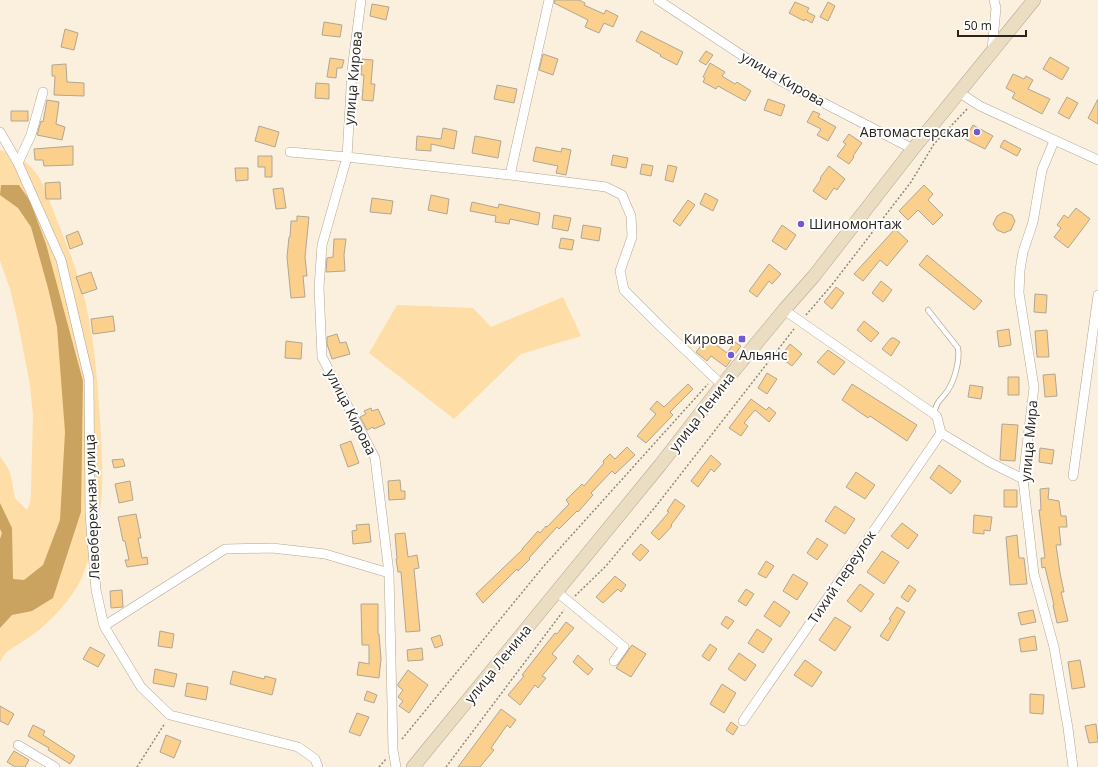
<svg xmlns="http://www.w3.org/2000/svg" width="1098" height="767" viewBox="0 0 1098 767" font-family="'Open Sans',sans-serif">
	<style>
		.green { fill: #ffdda7 }
		.forest { fill: #cba360 }
		.building { fill: #fad08c; stroke: #b1a695 }
		.lines { fill: none; stroke-linecap: round; stroke-linejoin: round }
		.lane-casing { stroke: #b1a695; stroke-width: 6 }
		.street-casing { stroke: #b1a695; stroke-width: 10 }
		.secondary-casing { stroke: #b1a695; stroke-width: 14 }
		.path { stroke: #8e877a; stroke-width: 1.5; stroke-dasharray: 2 2; stroke-linecap: butt }
		.lane { stroke: #fff; stroke-width: 4.5 }
		.street { stroke: #fff; stroke-width: 9 }
		.secondary { stroke: #ebddc2; stroke-width: 13 }
		.poi-dot { fill: #7459d3; stroke: #fefefe; stroke-width: 1.5 }
		.labels { text-anchor: middle; stroke-width: 4; stroke-linejoin: round; paint-order: stroke }
		.street-label { font-size: 14px; fill: #29251e; stroke: #fefefe }
		.poi-label { font-size: 14px; fill: #29251e; stroke: #fefefe; text-anchor: end }
	</style>
	<rect width="100%" height="100%" fill="#fbf0dd"/>
	<path class="green" d="M0 150C12 154 22 158 31 167 43 179 49 200 55 215 64 238 74 262 81 286 94 329 97 376 100 420 101 443 103 466 102 489 101 516 92 553 82 577 73 598 51 621 34 634 25 641 11 647 4 655 2 657 1 660 0 663V456L8 468 11 476 15 498 27 510 30 503 31 492 33 416 30 385 18 323 10 289 0 261Z
		M563 297 581 336 521 354 454 419 369 353 397 305 473 308 491 327Z"/>
	<path class="forest" d="M1 185H19L30 201 46 244 83 381 81 512 53 598 32 611 12 615 0 628V539L2 533 0 529V503L12 528 13 579 24 580 43 565 60 520 65 432 57 327 48 288 31 227 18 208 0 195Z"/>
	<path class="building" d="M555 0H579L585 3 584 5 604 14 606 10 618 16 613 27 604 23 599 33 585 27 588 20 554 3Z
		M795 2 809 8 807 12 815 16 812 23 805 19 804 21 789 13Z
		M828 2 835 6 828 21 820 17Z
		M372 4 389 7 386 20 370 16Z
		M324 22 342 25 340 37 322 35Z
		M65 29 78 33 74 50 61 47Z
		M641 31 683 52 677 65 660 56 661 55 636 41Z
		M706 51 713 55 706 65 699 61Z
		M543 54 558 59 553 75 539 70Z
		M1050 57 1069 68 1062 80 1043 69Z
		M330 58 344 60 342 68H337L336 78 327 77Z
		M362 59 373 60 371 84H375L373 101 362 100 364 75H361Z
		M710 63 725 72 722 76 735 84 737 82 751 91 745 101 718 86 716 89 703 82 705 78 703 77Z
		M66 64 67 82 84 83V96L54 95 55 76H52V65Z
		M1013 74 1024 79 1026 76 1033 80 1028 89 1050 99 1042 114 1012 98 1015 93 1006 88Z
		M316 83 329 84V99L315 98Z
		M497 85 517 89 514 103 494 99Z
		M1067 97 1078 103 1069 119 1058 113Z
		M768 99 785 105 781 116 764 110Z
		M1098 99V124L1088 118Z
		M47 100 59 102 56 124 65 127 62 140 37 135 41 121 43 122Z
		M11 111H28V121H11Z
		M813 111 820 114 818 117 836 127 828 141 817 135 821 129 807 122Z
		M973 125 993 136 985 149 965 139Z
		M259 126 279 132 275 147 255 141Z
		M443 128 457 131 454 149 431 144V151L416 150 417 136 441 139Z
		M849 134 862 143 853 156 854 157 849 164 837 156 846 144 843 142Z
		M475 136 501 141 498 158 472 153Z
		M1004 140 1021 149 1017 156 1000 147Z
		M73 146V165L44 166 43 160H35L34 149Z
		M536 147 561 152 562 148 571 150 566 175 556 173 558 166 533 161Z
		M613 155 628 158 626 168 611 165Z
		M258 156H272V177H265V167H258Z
		M642 164 653 166 651 176 640 174Z
		M668 165 677 167 673 182 665 180Z
		M829 166 845 179 837 190 834 188 826 200 813 191 821 179 820 178Z
		M235 168H248V180L236 181Z
		M60 182 61 199H46L45 183Z
		M924 185 933 194 928 200 943 215 933 225 918 210 908 220 899 211Z
		M283 188 286 208 276 209 273 189Z
		M705 193 718 200 713 211 700 204Z
		M431 195 449 199 447 214 428 210Z
		M372 198 393 201 391 214 370 212Z
		M688 200 695 205 680 226 673 221Z
		M472 202 498 208 499 204 540 213 538 225 510 219 509 224 495 222 496 216 470 211Z
		M1076 208 1090 219 1068 248 1054 237 1061 228 1057 225 1064 215 1068 218Z
		M1004 212 1012 215 1015 221 1011 230 1004 233 997 230 993 224 997 216Z
		M554 215 571 218 568 231 552 228Z
		M297 216 309 217 305 257 307 276H303L305 297 291 298 287 257 289 237H290L291 221H297Z
		M583 225 601 228 599 241 581 238Z
		M782 225 796 235 786 250 772 241Z
		M895 229 908 241 887 266 880 260 863 281 854 274Z
		M78 231 83 244 70 249 66 236Z
		M561 238 574 240 572 250 559 248Z
		M334 239H346L344 255 345 271 326 272 327 258 333 257Z
		M927 255 982 301 974 310 919 265Z
		M769 264 781 274 772 284 769 281 757 297 749 291Z
		M91 272 97 289 82 294 76 277Z
		M881 281 892 290 883 302 872 293Z
		M836 287 844 293 832 309 824 302Z
		M1035 294 1047 295 1046 313 1034 312Z
		M113 316 115 331 93 334 91 319Z
		M864 321 879 333 871 342 857 330Z
		M1009 329 1011 345 999 347 997 331Z
		M1047 330 1049 357H1037L1035 331Z
		M337 334 340 343 346 342 350 354 332 359 327 344V337Z
		M707 338 727 353 735 342 741 346 726 367 711 356 707 361 696 352Z
		M891 338H894L900 342 891 356 882 349Z
		M286 341 302 343 301 359 285 358Z
		M790 344 802 354 792 366 780 357Z
		M828 350 845 362 834 375 817 362Z
		M767 373 777 379 767 394 758 388Z
		M1055 374 1057 396 1045 397 1043 375Z
		M1008 377H1019V395H1008Z
		M688 384 693 389 670 412 673 415 646 443 637 436 656 414 650 409 657 401 664 407Z
		M852 384 917 425 907 441 870 416 868 418 842 400Z
		M970 385 983 387 981 399 968 397Z
		M751 399 766 410 769 407 776 413 769 422 755 410 744 423 748 426 741 436 729 428Z
		M371 408 372 411 378 409 385 424 374 429 373 427 367 430 360 417 366 414 364 411Z
		M1002 424 1018 425 1015 461 1000 460Z
		M351 441 359 463 348 467 340 445Z
		M627 447 635 455 615 474 612 471 591 493 593 495 578 512 577 511 559 529 557 527 529 558 530 559 518 571 517 569 483 603 476 594 523 549H522L538 531 540 533 546 526 547 527 569 504 566 500 582 484 584 486 604 463 603 461 610 454 615 459Z
		M1040 448 1054 450 1052 464 1039 462Z
		M711 455 721 464 714 472 711 469 698 487 691 481Z
		M123 459 125 466 114 468 112 460Z
		M939 465 961 481 951 494 930 478Z
		M856 472 875 485 865 499 846 487Z
		M400 480 401 491H405V499L389 500 388 481Z
		M130 481 133 500 119 503 115 484Z
		M1049 488 1048 499 1059 501 1061 516H1066L1067 527H1059L1061 545H1056L1060 573 1064 592H1061L1068 621 1057 623 1053 605H1054L1045 567 1042 568 1041 558H1045L1039 510H1041L1040 489Z
		M1004 490H1017V507H1004Z
		M675 499 685 506 671 525 672 526 659 540 651 533 669 512 667 511Z
		M835 506 855 519 845 534 825 521Z
		M136 514 141 538H138L142 558 147 557 148 564 127 567 125 560H129L125 541H123L118 517Z
		M974 515 992 517 990 531 984 530V534L973 533Z
		M902 523 918 535 908 549 891 536Z
		M369 524 371 542 353 544 352 531 357 530 356 525Z
		M405 533 408 557 417 555 419 568 414 569 420 631 406 632 401 572H398L396 559H397L395 534Z
		M1017 535 1019 558H1024L1027 584 1010 585 1006 537Z
		M817 538 828 545 817 560 807 553Z
		M641 544 649 551 640 561 632 554Z
		M882 551 899 562 884 584 867 572Z
		M766 561 774 566 766 578 758 574Z
		M793 574 808 583 797 600 783 591Z
		M615 576 626 585 621 592 618 589 603 603 596 597Z
		M860 584 874 594 861 612 847 601Z
		M909 585 916 590 908 602 901 597Z
		M746 589 754 594 746 606 738 601Z
		M122 590 123 607 111 608 110 591Z
		M774 601 790 612 780 627 764 616Z
		M361 604H378V634H379L381 659 379 678 357 675 359 662 369 664V645H362Z
		M897 607 905 612 888 641 880 636 891 620 889 619Z
		M1033 610 1036 622 1021 625 1018 613Z
		M726 616 734 621 728 629 721 624Z
		M835 617 851 627 835 651 819 640Z
		M566 622 574 628 552 654 557 658 542 676 546 678 538 688 535 685 520 705 508 695 524 676 522 675 529 666 555 633 557 634Z
		M757 629 772 639 763 653 748 643Z
		M160 631 174 634 172 648 158 646Z
		M440 635 443 645 435 648 431 638Z
		M1035 636 1037 650 1021 652 1019 639Z
		M710 644 717 649 709 661 702 656Z
		M632 645 646 654 631 677 616 668Z
		M90 647 105 655 98 667 83 659Z
		M422 648 423 660 408 661 407 650Z
		M739 653 756 665 745 681 728 669Z
		M578 655 593 669 588 675 573 662Z
		M805 660 822 672 812 687 794 675Z
		M1080 660 1085 687 1072 689 1068 662Z
		M155 669 177 674 174 687 153 683Z
		M408 670 428 685 409 713 399 706 403 701 398 697 403 690 398 686V684Z
		M233 671 264 679 265 676 276 679 272 695 230 684Z
		M187 683 208 687 206 700 185 696Z
		M722 684 736 693 724 713 710 704Z
		M367 691 377 695 374 703 364 700Z
		M1030 694 1044 695 1043 714 1030 713Z
		M0 706 14 714 8 725 0 721Z
		M501 709 516 720 510 728 507 725 491 748 494 750 480 767H458Z
		M357 713 369 717 360 736 349 732Z
		M731 722 738 727 733 735 726 730Z
		M1096 724 1098 742 1089 743 1085 726Z
		M33 725 45 731 43 735 75 756 70 764 48 750 49 748 28 736Z
		M166 735 181 741 174 758 160 752Z
		M14 751 29 760 25 767H15L7 762Z"/>
	<g class="lines">
		<g class="lane-casing">
			<path id="lane" d="M928 310 958 348C960 360 955 379 948 390 941 401 937 399 934 414"/>
		</g>
		<g class="street-casing">
			<path id="street" d="M658 0 781 81 913 149
				M992 50 996 8 994 0
				M960 93 980 106 1098 160
				M0 132 18 163 61 260 89 379 90 514 96 590 104 626 141 687 170 715 298 747 315 759 318 767
				M1054 141 1042 170 1033 222 1023 252 1020 270 1019 293 1034 387 1023 479 1034 574 1054 647 1068 728 1073 767
				M290 152 347 157 352 71 361 0
				M18 163 31 135 43 92
				M510 175 549 0
				M784 310 934 414 937 417 941 433 991 463 1023 479
				M1073 476 1098 295
				M557 592 624 647 614 661
				M104 626 225 549 272 548 325 554 389 573
				M743 721 941 433
				M18 745 55 767
				M396 767 393 750 389 573 375 458 322 357 319 288 322 245 347 157 510 175 606 187 622 195 631 216 632 237 620 271 624 290 660 326 722 385"/>
		</g>
		<g class="secondary-casing">
			<path id="secondary" d="M413 767 661 464 722 385 784 310 814 276 913 149 1034 0"/>
		</g>
		<path class="path" d="M806 315 831 286 911 182 934 144 967 109
			M575 596 606 566 656 506 794 329
			M402 739 543 567 708 384
			M137 767 165 723
			M379 767 386 759
			M446 767 564 610"/>
		<use href="#lane" class="lane"/>
		<use href="#street" class="street"/>
		<use href="#secondary" class="secondary"/>
	</g>
	<g class="poi-dot">
		<circle cx="977" cy="132" r="4"/>
		<circle cx="801" cy="224" r="4"/>
		<rect x="738" y="335" width="8" height="8" rx="2"/>
		<circle cx="731" cy="355" r="4"/>
	</g>
	<g class="labels">
		<g class="street-label">
			<text transform="translate(353 78) rotate(-85)" y="5">улица Кирова</text>
			<text transform="translate(783 79) rotate(30)" y="5">улица Кирова</text>
			<text transform="translate(351 412) rotate(63)" y="5">улица Кирова</text>
			<text transform="translate(702 412) rotate(-52)" y="5">улица Ленина</text>
			<text transform="translate(1029 441) rotate(-85)" y="5">улица Мира</text>
			<text transform="translate(92 507) rotate(-92)" y="5">Левобережная улица</text>
			<text transform="translate(842 577) rotate(-56)" y="5">Тихий переулок</text>
			<text transform="translate(498 664) rotate(-51)" y="5">улица Ленина</text>
		</g>
		<g class="poi-label">
			<text x="969" y="137">Автомастерская</text>
			<text x="809" y="229" text-anchor="start">Шиномонтаж</text>
			<text x="734" y="344">Кирова</text>
			<text x="739" y="360" text-anchor="start">Альянс</text>
		</g>
	</g>
	<path d="M958 30v6h68v-6" fill="none" stroke="#29251e" stroke-width="2"/>
	<text x="964" y="30" font-size="12" fill="#29251e" stroke="#fefefe" stroke-width="3" paint-order="stroke">50 m</text>
</svg>
